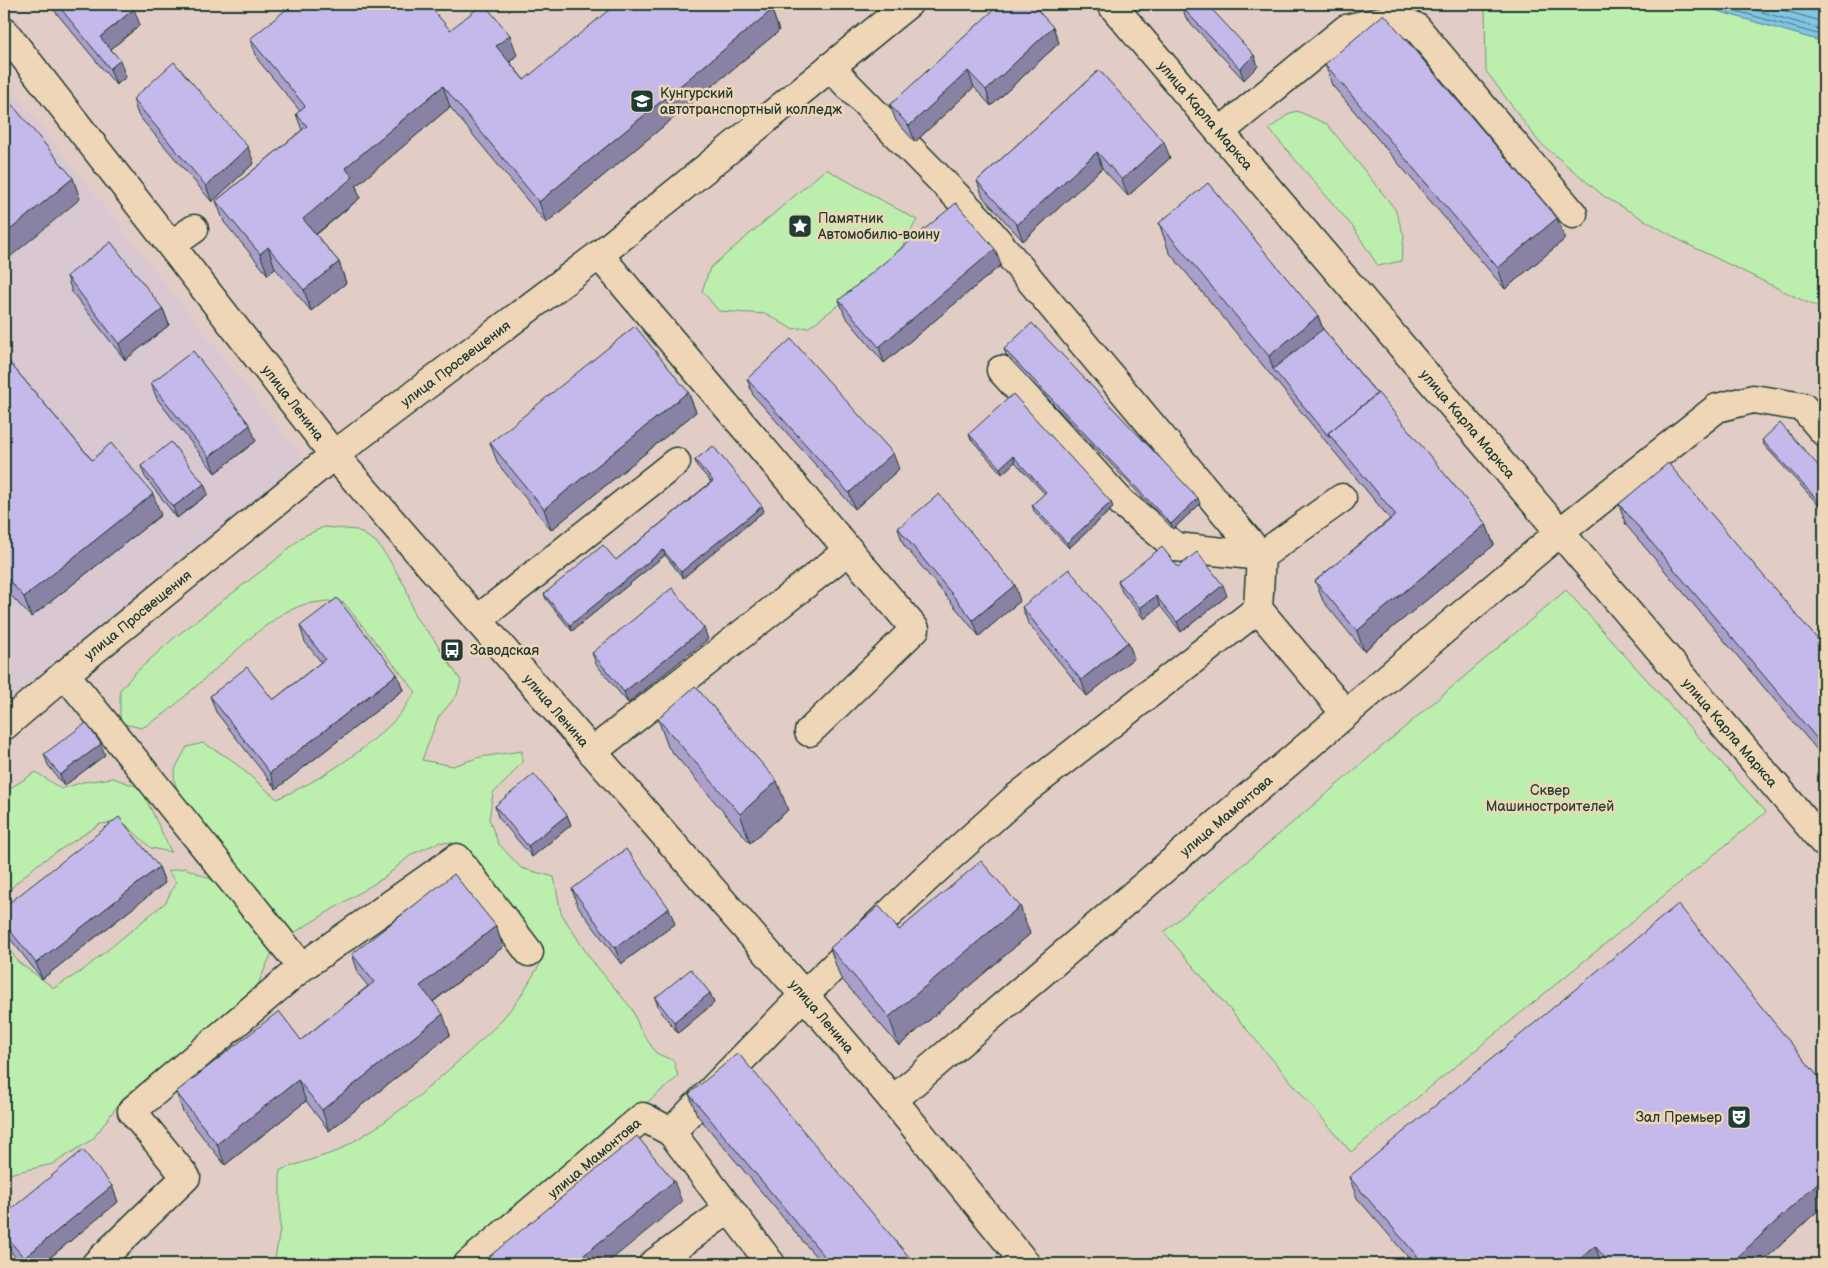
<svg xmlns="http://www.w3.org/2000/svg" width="1828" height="1268" viewBox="0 0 1828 1268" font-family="'Balsamiq Sans',sans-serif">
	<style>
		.built { fill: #d9c7d1 }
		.green { fill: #bceeae; stroke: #6e9671 }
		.water { fill: #82c4e3; stroke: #5a8e9d }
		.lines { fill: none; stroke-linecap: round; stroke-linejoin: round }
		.shore { stroke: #47737a; stroke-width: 1 }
		.minor-casing { stroke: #1f3d34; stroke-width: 31 }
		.minor { stroke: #eed6b6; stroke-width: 28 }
		.wall { fill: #a99fca; stroke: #1f3d34 }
		.shaded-wall { fill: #8a82a4; stroke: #1f3d34 }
		.building { fill: #c5b9eb; stroke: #1f3d34 }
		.labels { text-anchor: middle; stroke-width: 5; stroke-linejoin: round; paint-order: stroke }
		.poi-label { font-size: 14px; fill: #1f3d34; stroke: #eed6b6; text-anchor: start }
		.street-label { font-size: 14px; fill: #1f3d34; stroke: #eed6b6 }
		.park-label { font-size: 14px; fill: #27463a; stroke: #eed6b6 }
	</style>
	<rect width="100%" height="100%" fill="#e2cdc6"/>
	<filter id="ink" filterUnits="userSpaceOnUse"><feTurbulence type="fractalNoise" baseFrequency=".02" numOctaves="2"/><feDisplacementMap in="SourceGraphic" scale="10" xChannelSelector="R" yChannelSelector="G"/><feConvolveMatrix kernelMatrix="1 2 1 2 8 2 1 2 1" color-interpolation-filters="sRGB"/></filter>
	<g filter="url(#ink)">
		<path class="built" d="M4 79 309 466 4 719Z"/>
		<path class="green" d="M1485 4H1694L1824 42V309L1806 302 1683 242 1605 197 1539 142 1486 71Z
			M1297 111 1327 124 1395 209 1404 236 1401 261 1378 266 1353 227 1269 129 1290 113Z
			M826 169 917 220 890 267 809 327 792 329 767 314 719 311 702 291 710 268Z
			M324 527 357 530 376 542 388 558 406 588 415 617 433 638 461 681 457 695 438 718 422 760 453 766 480 757 522 751V762L507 780 493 793 489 819 498 843 521 868 554 877 561 913 589 957 632 1009 640 1029 656 1053 674 1061 678 1077 449 1264H274L280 1230V1170L338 1151 380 1125 420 1095 470 1051 499 1023 519 999 540 964 496 888 461 844 440 842 412 854 385 877 292 934 183 802C169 773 173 773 187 747L203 743 229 758 277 799C320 780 359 755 392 723 401 714 408 702 416 692L344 603 327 601 305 604 283 613 255 634 166 713 142 728 120 723V690L135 673 174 638 273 562 302 537Z
			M1566 590 1766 812 1351 1152 1164 932Z
			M36 772 61 789 83 782 113 778 141 788 171 852 151 848 123 822 100 824 38 864 14 885 4 900V792Z
			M185 868 220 883 273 950 256 989 123 1098 93 1139 53 1164 4 1175V942L18 962 54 988 82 971 166 902 176 882 168 871Z"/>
		<path class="water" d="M1694 4H1824V42Z"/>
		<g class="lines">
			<path class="shore" d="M1712 4 1824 36
				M1734 4 1824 30
				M1761 4 1824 22"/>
			<g class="minor-casing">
				<g id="minor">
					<path id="s1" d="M1111 4 1824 843"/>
					<path id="s2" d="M4 31 334 455 804 995 893 1100 1026 1264"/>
					<path d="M830 67 980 220 1261 556 1258 609 1345 713"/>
					<path d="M1220 132 1346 29 1394 18 1416 27 1573 214"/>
					<path d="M171 245 194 229"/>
					<path d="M599 255 915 629 809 732"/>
					<path d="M1001 370 1121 502 1176 547 1261 556 1342 498"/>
					<path d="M477 620 676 462"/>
					<path d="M65 674 302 967"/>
					<path id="s3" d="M4 726 65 674 334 455 599 255 908 4"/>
					<path d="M592 752 849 550"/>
					<path id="s4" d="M893 1100 1439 634 1559 533 1717 408 1753 399 1803 407 1824 432"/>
					<path d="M671 1132 771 1264"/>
					<path d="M96 1264 186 1177 132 1111 302 967 457 858 529 952"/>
					<path id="s5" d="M468 1264 643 1117 671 1132 804 995 930 875 1017 797 1258 609"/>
					<path d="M653 1264 729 1209"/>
				</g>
			</g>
			<use href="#minor" class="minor"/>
		</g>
		<path class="wall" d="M49 4H129L140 25 111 49 126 77 116 85Z
			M1182 7 1254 55 1258 66 1244 80 1186 18Z
			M772 10 779 31 546 223 450 107 356 186 360 198 316 235 339 262 346 283 311 311 275 268 268 275 224 222 216 201 302 130 296 114 300 111 258 60 250 39 450 30 517 55 510 62 524 80Z
			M1053 27 1059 43 991 106 974 87 915 142 896 121 890 105Z
			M1325 64 1565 239 1505 289 1332 85Z
			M1099 70 1170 158 1128 196 1102 168 1023 241 983 197 977 181Z
			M133 99 254 163 212 202 138 115Z
			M1159 223 1318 316 1323 329 1486 524 1494 545 1364 651 1323 601 1315 581 1390 519 1169 252Z
			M1001 265 884 363 845 316 839 300Z
			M67 276 163 309 169 325 125 360 72 292Z
			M1004 349 1200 504 1173 529 1006 355Z
			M4 356 92 460 161 515 31 617 4 588Z
			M747 379 899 469 855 509 753 395Z
			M151 383 256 441 215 473 157 399Z
			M688 392 696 412 551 530 498 464 490 443Z
			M969 434 1111 502 1113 508 1069 548 1034 511 1032 505 1045 494 1015 462 1002 474 971 439Z
			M1762 440 1824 472V511L1764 445Z
			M695 460 764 511 683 578 665 555 572 631 546 599 544 594 616 560 711 482 697 466Z
			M141 466 208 494 177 518 145 477Z
			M1619 504 1824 647V758L1626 525Z
			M898 528 1020 601 979 636 903 544Z
			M1178 567 1227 596 1181 632 1160 606 1144 619 1122 592 1118 581Z
			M1022 607 1128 642 1134 658 1087 696 1028 623Z
			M300 626 397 674 403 690 276 789 216 712 210 696 273 700 321 662 305 642Z
			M708 639 628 703 596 664 592 653Z
			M658 719 788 810 750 843 668 747Z
			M44 754 105 755 64 786 48 765Z
			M495 806 567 815 571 825 532 857 498 817Z
			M159 867 165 883 42 979 4 931V907Z
			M572 889 675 924 621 964 577 905Z
			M1020 906 1030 934 899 1046 840 977 830 948 899 930Z
			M496 926 503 947 433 1002 450 1035 329 1131 306 1101 225 1165 183 1112 176 1092 301 1040 368 986 359 975 352 954Z
			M710 993 714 1003 678 1033 659 1009 655 998Z
			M1824 1084V1205L1760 1264H1414L1357 1198 1349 1177Z
			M689 1094 915 1264H822L697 1115Z
			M112 1186 118 1202 42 1264H21L4 1243V1215Z"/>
		<path class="shaded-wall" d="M134 9 140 25 106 53 100 37Z
			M772 10 779 31 546 223 539 202Z
			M1053 27 1059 43 991 106 986 90Z
			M510 35 517 55 504 67 496 46Z
			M1254 55 1258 66 1244 80 1240 69Z
			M120 60 126 77 116 85 110 69Z
			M968 71 974 87 915 142 909 126Z
			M443 86 450 107 356 186 360 198 310 239 303 219 345 168Z
			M1164 142 1170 158 1128 196 1122 180Z
			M248 147 254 163 212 202 206 186Z
			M1097 152 1102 168 1023 241 1017 225Z
			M73 178 80 199 4 262V235Z
			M1557 218 1565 239 1505 289 1498 268Z
			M268 247 275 268 268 275 260 254Z
			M995 249 1001 265 884 363 879 347Z
			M339 262 346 283 311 311 304 290Z
			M163 309 169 325 125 360 119 344Z
			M1318 316 1329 345 1273 369 1269 356Z
			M688 392 696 412 551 530 544 509Z
			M250 425 256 441 215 473 209 457Z
			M893 453 899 469 855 509 849 493Z
			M1013 456 1015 462 1002 474 1000 468Z
			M204 484 208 494 177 518 173 507Z
			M153 494 161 515 31 617 24 597Z
			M1198 498 1200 504 1173 529 1171 524Z
			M1111 502 1113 508 1069 548 1067 543Z
			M762 506 764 511 683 578 681 572Z
			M1486 524 1494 545 1364 651 1357 631Z
			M663 550 665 555 572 631 570 625Z
			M1015 585 1020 601 979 636 973 620Z
			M1223 585 1227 596 1181 632 1177 622Z
			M1156 596 1160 606 1144 619 1140 608Z
			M704 628 708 639 628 703 624 692Z
			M1128 642 1134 658 1087 696 1081 680Z
			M397 674 403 690 276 789 270 773Z
			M101 744 105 755 64 786 60 775Z
			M777 781 788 810 750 843 740 814Z
			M567 815 571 825 532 857 528 846Z
			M159 867 165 883 42 979 36 963Z
			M1020 906 1030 934 899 1046 889 1017Z
			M669 908 675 924 621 964 615 948Z
			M496 926 503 947 427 1006 420 986Z
			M710 993 714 1003 678 1033 674 1022Z
			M443 1014 450 1035 329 1131 322 1110Z
			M298 1080 306 1101 225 1165 217 1144Z
			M1824 1177V1205L1760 1264H1730Z
			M674 1181 682 1202 606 1264H573Z
			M112 1186 118 1202 42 1264H26L24 1258Z
			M1595 1246 1602 1264H1574Z"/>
		<path class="building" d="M57 4H129L134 9 100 37 120 60 110 69Z
			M293 4H428L450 30 483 4H484L510 35 496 46 524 80 616 4H766L772 10 539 202 443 86 345 168 353 177 303 219 339 262 304 290 268 247 260 254 216 201 307 126 296 114 305 106 250 39Z
			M1000 4H1032L1053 27 986 90 968 71 909 126 890 105Z
			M1185 4H1207L1254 55 1240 69 1182 7Z
			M1384 14 1557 218 1498 268 1325 64Z
			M174 62 248 147 206 186 133 99Z
			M1099 70 1164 142 1122 180 1097 152 1017 225 977 181Z
			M4 95 73 178 4 235Z
			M1208 183 1318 316 1269 356 1159 223Z
			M956 203 995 249 879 347 839 300Z
			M111 242 163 309 119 344 67 276Z
			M1032 323 1198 498 1171 524 1004 349Z
			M635 326 688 392 544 509 490 443Z
			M1323 329 1377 394 1328 433 1330 438 1273 369Z
			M791 339 893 453 849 493 747 379Z
			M193 351 250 425 209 457 151 383Z
			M4 356 92 460 111 443 153 494 24 597 4 575Z
			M1378 393 1486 524 1357 631 1315 581 1396 515 1328 433Z
			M1013 394 1111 502 1067 543 1032 505 1046 492 1013 456 1000 468 969 434Z
			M1780 423 1824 472V507L1762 440Z
			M171 442 204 484 173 507 141 466Z
			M713 446 762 506 681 572 663 550 570 625 544 594 603 545 616 560 713 481 695 460Z
			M1668 463 1824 647V747L1619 504Z
			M939 494 1015 585 973 620 898 528Z
			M1162 547 1178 567 1197 552 1223 585 1177 622 1156 596 1140 608 1118 581Z
			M1069 569 1128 642 1081 680 1022 607Z
			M672 588 704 628 624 692 592 653Z
			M337 598 397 674 270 773 210 696 247 667 273 700 325 659 300 626Z
			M695 686 777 781 740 814 658 719Z
			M86 723 101 744 60 775 44 754Z
			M534 774 567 815 528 846 495 806Z
			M119 817 159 867 36 963 4 923V907Z
			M626 849 669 908 615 948 572 889Z
			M981 861 1020 906 889 1017 830 948 879 906 899 930Z
			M454 874 496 926 420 986 443 1014 322 1110 298 1080 217 1144 176 1092 279 1011 301 1040 374 982 352 954Z
			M1678 904 1824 1084V1177L1730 1264H1610L1595 1246 1574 1264H1424L1349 1177Z
			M691 969 710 993 674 1022 655 998Z
			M738 1053 915 1264H831L689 1094Z
			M637 1136 674 1181 573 1264H480Z
			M83 1150 112 1186 24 1258 4 1234V1215Z"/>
	</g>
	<defs>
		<g id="university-square" transform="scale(1.25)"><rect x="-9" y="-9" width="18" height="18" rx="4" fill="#1f3d34" stroke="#eed6b6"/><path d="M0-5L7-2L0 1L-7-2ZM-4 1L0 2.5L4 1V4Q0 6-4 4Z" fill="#fff"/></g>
		<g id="sight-square" transform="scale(1.25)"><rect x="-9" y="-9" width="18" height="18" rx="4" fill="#1f3d34" stroke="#eed6b6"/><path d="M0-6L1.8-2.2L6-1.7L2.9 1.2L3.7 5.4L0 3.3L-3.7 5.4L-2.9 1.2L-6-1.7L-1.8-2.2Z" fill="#fff"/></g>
		<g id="bus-square" transform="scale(1.25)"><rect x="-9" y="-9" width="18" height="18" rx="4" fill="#1f3d34" stroke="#eed6b6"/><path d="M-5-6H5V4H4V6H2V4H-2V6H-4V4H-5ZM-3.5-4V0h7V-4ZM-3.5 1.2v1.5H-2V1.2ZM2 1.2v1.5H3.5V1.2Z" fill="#fff"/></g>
		<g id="theatre-square" transform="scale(1.25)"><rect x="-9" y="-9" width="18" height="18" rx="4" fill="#1f3d34" stroke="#eed6b6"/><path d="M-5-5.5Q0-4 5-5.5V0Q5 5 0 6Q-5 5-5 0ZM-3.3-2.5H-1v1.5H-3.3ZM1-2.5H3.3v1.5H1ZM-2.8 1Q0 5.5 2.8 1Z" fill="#fff"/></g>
	</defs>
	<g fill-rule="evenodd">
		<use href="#university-square" x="642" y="101"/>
		<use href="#sight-square" x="800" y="226"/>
		<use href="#bus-square" x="452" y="650"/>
		<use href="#theatre-square" x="1739" y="1117"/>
	</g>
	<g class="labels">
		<g class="poi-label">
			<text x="660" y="98">Кунгурский<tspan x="660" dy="16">автотранспортный колледж</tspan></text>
			<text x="818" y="223">Памятник<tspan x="818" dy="16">Автомобилю-воину</tspan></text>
			<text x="470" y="655">Заводская</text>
			<text x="1722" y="1122" text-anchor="end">Зал Премьер</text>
		</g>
		<g class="street-label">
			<text dy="5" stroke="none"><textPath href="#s1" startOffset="146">улица Карла Маркса</textPath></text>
			<text dy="5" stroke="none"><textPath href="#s3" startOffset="579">улица Просвещения</textPath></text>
			<text dy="5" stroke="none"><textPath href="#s2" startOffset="471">улица Ленина</textPath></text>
			<text dy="5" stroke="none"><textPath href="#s1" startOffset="551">улица Карла Маркса</textPath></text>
			<text dy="5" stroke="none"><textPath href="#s3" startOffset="174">улица Просвещения</textPath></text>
			<text dy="5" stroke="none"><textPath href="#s2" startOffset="876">улица Ленина</textPath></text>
			<text dy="5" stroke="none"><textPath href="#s1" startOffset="956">улица Карла Маркса</textPath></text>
			<text dy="5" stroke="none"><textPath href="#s4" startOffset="438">улица Мамонтова</textPath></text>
			<text dy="5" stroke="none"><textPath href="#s2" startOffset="1281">улица Ленина</textPath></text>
			<text dy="5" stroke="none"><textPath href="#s5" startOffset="165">улица Мамонтова</textPath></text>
		</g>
		<g class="park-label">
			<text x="1550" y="795">Сквер<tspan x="1550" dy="16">Машиностроителей</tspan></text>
		</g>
	</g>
	<rect width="1828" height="1268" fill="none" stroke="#eed6b6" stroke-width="20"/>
	<rect x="10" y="10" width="1808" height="1248" fill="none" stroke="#1f3d34" stroke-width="2" filter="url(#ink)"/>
</svg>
